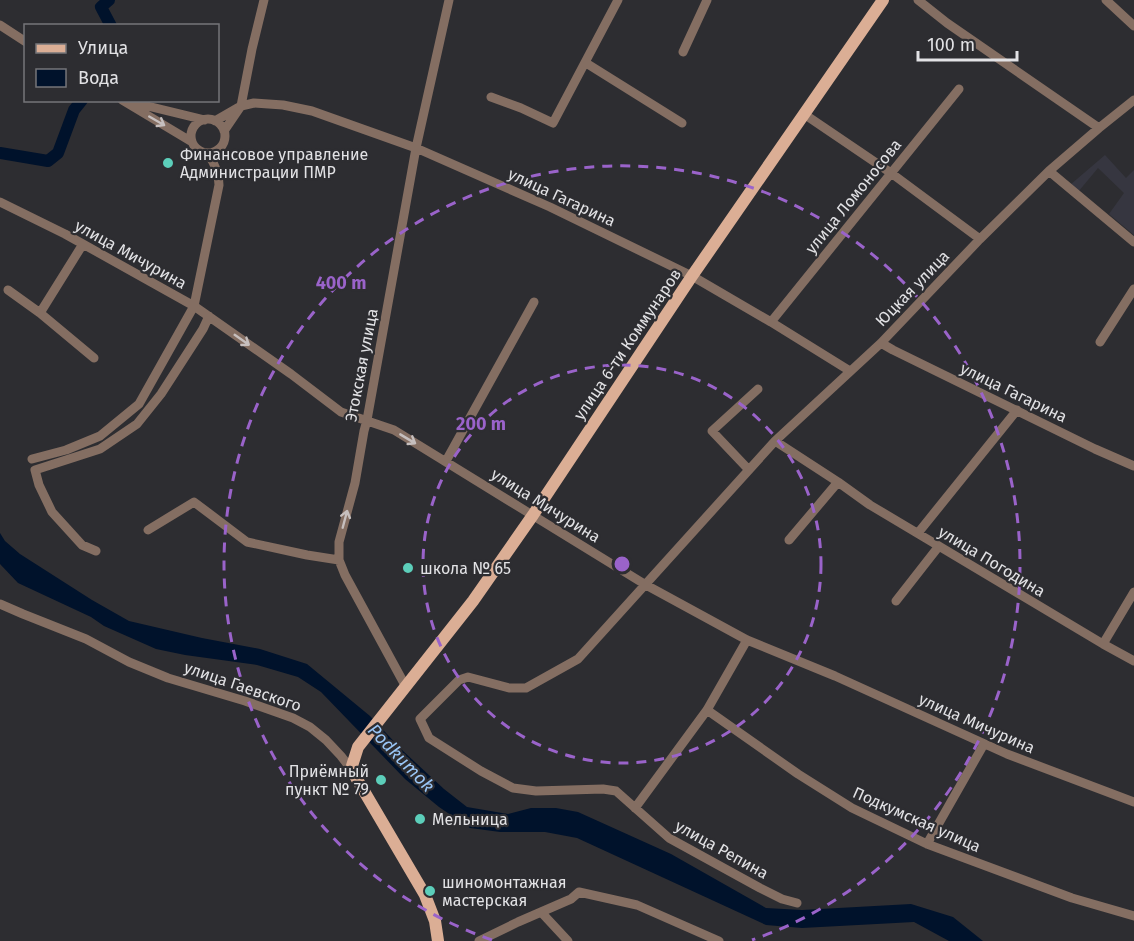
<svg xmlns="http://www.w3.org/2000/svg" width="1134" height="941" viewBox="0 0 1134 941" font-family="'Fira Sans',sans-serif">
	<style>
		.built { fill: #363640 }
		.water { fill: #00122b }
		.lines { fill: none; stroke-linecap: round; stroke-linejoin: round }
		.river { stroke: #00122b; stroke-width: 12 }
		.minor { stroke: #846e62; stroke-width: 9 }
		.major { stroke: #dbae95; stroke-width: 12 }
		.oneway { stroke: #c6bfbe }
		.ring { fill: none; stroke: #9a63ca; stroke-width: 3; stroke-dasharray: 10 8 }
		.poi-dot { fill: #5cceba; stroke: #2d2d31; stroke-width: 2 }
		.labels { text-anchor: middle; stroke-width: 4.5; stroke-linejoin: round; paint-order: stroke }
		.poi-label { font-size: 16px; fill: #e2e2e5; stroke: #2d2d31; text-anchor: start }
		.street-label { font-size: 16px; fill: #e2e2e5; stroke: #2d2d31 }
		.water-label { font-size: 18px; font-style: italic; fill: #9ac6f6; stroke: #2d2d31 }
		.centre { fill: #9a63ca; stroke: #2d2d31; stroke-width: 3 }
		.ring-label { font-size: 18px; text-anchor: middle; font-weight: bold; fill: #9a63ca; stroke: #2d2d31; stroke-width: 4.5; stroke-linejoin: round; paint-order: stroke }
	</style>
	<rect width="100%" height="100%" fill="#2d2d31"/>
	<path class="built" d="M1105 155 1126 178 1134 170V235L1109 214 1124 193 1098 168 1078 192 1070 185Z"/>
	<path class="water" d="M0 533 5 541 20 554 92 600 129 621 202 638 260 649 307 664 370 716 402 750 444 789 467 807 508 814 531 808H556L578 812 671 854 766 908 802 910 911 904 953 917 983 941H949L914 922 802 928 766 925 577 838 545 832H500L470 828 439 807 405 779 321 692 298 677 257 665 185 655 156 649 104 626 91 617 18 583 0 564Z"/>
	<g class="lines">
		<path class="river" d="M109 0 101 7 111 26
			M0 153 48 161 58 153 74 110 82 100"/>
		<path class="minor" d="M918 0 947 23 1099 128
			M1106 0 1134 26
			M0 25 26 42
			M683 52 707 0
			M586 63 682 123
			M491 97 521 108 553 123 618 0
			M122 100 192 142
			M131 102 205 120
			M804 114 891 173 980 239
			M191 136a17 17 0 1 1 34 0a17 17 0 1 1-34 0Z
			M215 121 241 106 254 103 283 105 312 111 416 148 550 207 692 276 771 322 850 371
			M224 131 241 106 252 49 264 0
			M1049 171 1134 242
			M0 202 65 234 194 306 291 374 341 412 394 430 646 585 747 640 835 676 1007 754 1134 802
			M8 290 40 313 94 358
			M40 313 83 244
			M771 322 959 89
			M1100 342 1134 289
			M881 343 893 350 1095 449 1134 466
			M775 441 838 482 870 505 1103 644 1134 661
			M32 459 66 450 100 436 139 404 194 306 219 185C219 173 215 164 208 154
			M446 461 534 302
			M749 470 712 431 758 389
			M148 530 194 502 247 542 307 555 339 560
			M918 533 1017 410
			M789 540 838 482
			M96 551 82 545 52 512 39 485 35 470 100 449 137 424 161 394 203 329 209 316
			M896 601 939 546
			M0 604 23 614 86 639 129 662 168 678 245 701 293 718 310 727 326 740 341 756 351 769
			M1103 644 1134 592
			M406 687 345 575 339 560V542L355 483 364 431 367 420 416 148 449 0
			M707 710 798 774 852 808 927 844 1072 898 1134 916
			M635 808 707 710 747 640
			M927 844 984 744
			M797 903 782 899 760 888 669 838 616 791 603 789 536 791 513 788 481 771 429 738 420 719 459 680 468 677 509 688H526L578 659 775 441 881 343 980 239 1049 171 1099 128 1134 100
			M541 912 568 941
			M479 941 518 922 571 899 579 892 637 905 719 941"/>
		<path class="major" d="M438 941 435 921 425 895 351 769 358 747 473 601 533 515 692 276 883 0"/>
	</g>
	<defs><path id="oneway-shaft" d="M-6 0H5M1.5-3L5.5 0L1.5 3" fill="none" stroke-width="1.6" stroke-linecap="round" stroke-linejoin="round" transform="scale(1.5)"/></defs>
	<g class="oneway">
		<use href="#oneway-shaft" transform="translate(157 121) rotate(30)"/>
		<use href="#oneway-shaft" transform="translate(242 340) rotate(35)"/>
		<use href="#oneway-shaft" transform="translate(408 439) rotate(31)"/>
		<use href="#oneway-shaft" transform="translate(345 519) rotate(-75)"/>
	</g>
	<g class="ring">
		<circle cx="622" cy="564" r="199"/>
		<path d="M492 940A398 398 0 1 1 752 940"/>
	</g>
	<g class="poi-dot">
		<circle cx="168" cy="163" r="6"/>
		<circle cx="408" cy="568" r="6"/>
		<circle cx="381" cy="780" r="6"/>
		<circle cx="420" cy="819" r="6"/>
		<circle cx="430" cy="891" r="6"/>
	</g>
	<g class="labels">
		<g class="poi-label">
			<text x="180" y="160">Финансовое управление<tspan x="180" dy="18">Администрации ПМР</tspan></text>
			<text x="420" y="574">школа № 65</text>
			<text x="369" y="777" text-anchor="end">Приёмный<tspan x="369" dy="18">пункт № 79</tspan></text>
			<text x="432" y="825">Мельница</text>
			<text x="442" y="888">шиномонтажная<tspan x="442" dy="18">мастерская</tspan></text>
		</g>
		<g class="street-label">
			<text transform="translate(853 196) rotate(-51)" y="6">улица Ломоносова</text>
			<text transform="translate(562 197) rotate(25)" y="6">улица Гагарина</text>
			<text transform="translate(131 254) rotate(29)" y="6">улица Мичурина</text>
			<text transform="translate(912 288) rotate(-46)" y="6">Юцкая улица</text>
			<text transform="translate(627 344) rotate(-56)" y="6">улица 6-ти Коммунаров</text>
			<text transform="translate(361 365) rotate(-79)" y="6">Этокская улица</text>
			<text transform="translate(1014 392) rotate(26)" y="6">улица Гагарина</text>
			<text transform="translate(546 505) rotate(32)" y="6">улица Мичурина</text>
			<text transform="translate(992 561) rotate(31)" y="6">улица Погодина</text>
			<text transform="translate(243 686) rotate(19)" y="6">улица Гаевского</text>
			<text transform="translate(977 723) rotate(24)" y="6">улица Мичурина</text>
			<text transform="translate(917 819) rotate(24)" y="6">Подкумская улица</text>
			<text transform="translate(722 849) rotate(29)" y="6">улица Репина</text>
		</g>
		<g class="water-label">
			<text transform="translate(401 758) rotate(46)" y="6">Podkumok</text>
		</g>
	</g>
	<circle cx="622" cy="564" r="9" class="centre"/>
	<g class="ring-label">
		<text x="341" y="289">400 m</text>
		<text x="481" y="430">200 m</text>
	</g>
	<rect x="24" y="24" width="195" height="78" fill="#2d2d31" stroke="#757579" stroke-width="1.5"/>
	<rect x="36" y="44" width="30" height="9" fill="#dbae95" stroke="#757579" stroke-width="1.5"/>
	<text x="78" y="54" font-size="18" fill="#e2e2e5">Улица</text>
	<rect x="36" y="69" width="30" height="18" fill="#00122b" stroke="#757579" stroke-width="1.5"/>
	<text x="78" y="84" font-size="18" fill="#e2e2e5">Вода</text>
	<path d="M918 51v9h99v-9" fill="none" stroke="#e2e2e5" stroke-width="3"/>
	<text x="927" y="51" font-size="18" fill="#e2e2e5" stroke="#2d2d31" stroke-width="4.5" paint-order="stroke">100 m</text>
</svg>
